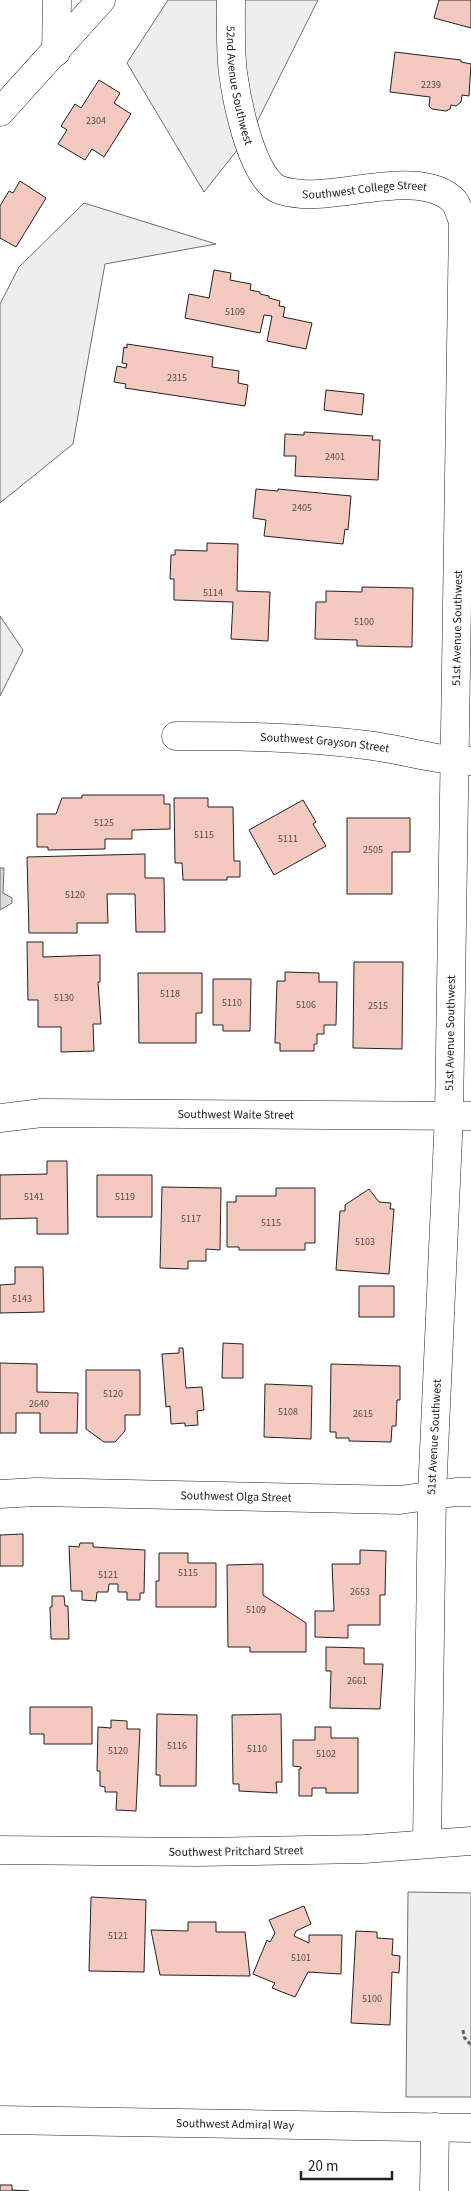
<svg xmlns="http://www.w3.org/2000/svg" width="471" height="2191" viewBox="0 0 471 2191" font-family="'Source Sans 3',sans-serif">
	<style>
		.green { fill: #eee; stroke: #6f6f6f }
		.water { fill: #d9d9d9; stroke: #6f6f6f }
		.building { fill: #f3c9c0; stroke: #222 }
		.lines { fill: none; stroke-linecap: round; stroke-linejoin: round }
		.minor-casing { stroke: #222; stroke-width: 29 }
		.major-casing { stroke: #222; stroke-width: 29 }
		.path { stroke: #646464; stroke-width: 3; stroke-dasharray: 4 2.5; stroke-linecap: butt }
		.minor { stroke: #fff; stroke-width: 28 }
		.major { stroke: #fff; stroke-width: 28 }
		.labels { text-anchor: middle; stroke-width: 4; stroke-linejoin: round; paint-order: stroke }
		.number-label { font-size: 10px; fill: #564c4a }
		.street-label { font-size: 12px; fill: #222; stroke: #fff }
	</style>
	<rect width="100%" height="100%" fill="#fff"/>
	<path class="green" d="M168 0H318L253 130 204 192 127 63Z
		M84 203 216 244 105 264 73 444 0 503V304L19 267Z
		M0 616 23 650 0 696Z
		M408 1892 471 1893V2097H406Z"/>
	<path class="water" d="M0 868H4L3 893 12 898V903L0 910Z"/>
	<path class="building" d="M439 0H471V28L434 18Z
		M395 52 461 60V62L471 64 469 96 462 95 461 102 456 106 451 105 450 109 446 111 432 109 429 106 430 97 390 92Z
		M99 80 120 93 114 103 131 114 104 157 92 149 85 160 58 144 67 130 61 126 75 104 81 108Z
		M20 181 46 198 16 247 0 238V206L9 191 13 193Z
		M214 270 231 273 230 280 251 284 250 290 260 292V294L269 296V298L280 301 279 306 285 307 283 317 312 323 306 349 267 341 272 316 264 315 260 333 185 318 189 294 209 298Z
		M127 344 213 357 212 367 239 371 238 383 248 385 245 406 125 388 126 384 114 382 117 366 126 368 127 364 122 363 124 347 127 348Z
		M326 390 364 394 362 415 324 410Z
		M304 432 373 436 372 440H380L378 480 295 476 296 456H284L285 434 304 435Z
		M256 489 278 491V489L351 496 348 530 345 529 343 544 264 536 266 520 253 518Z
		M207 543 238 544 237 591 270 592 268 641 231 639 233 602 174 600V579H170L171 555H175V550L207 551Z
		M362 587 413 588 412 647 357 646V640L315 639 316 602H326V591L362 592Z
		M82 795H164V804H170V829L132 830V839H105V849L48 850V847H37V814H56L62 798H82Z
		M174 798H208V807H233L234 861H240V877H227V880H183L182 863H175Z
		M303 800 316 822 313 824 326 846 274 875 249 830Z
		M347 818H410V852H392V894H347Z
		M145 854V878H164L165 932H136L135 894H107L108 923H77V933H29L27 857Z
		M27 942H43V957L100 955V982H98L101 1024H93L94 1051 61 1052V1027H38V1000H28Z
		M354 962H403L402 1049 353 1048Z
		M285 972 319 973V982H337L336 1025H324V1034H317V1044H314V1051H280V1043H275L277 981H285Z
		M138 973H202V1013H196V1043H139Z
		M213 979H251L250 1031H223V1025H213Z
		M47 1161H67L68 1234H37V1218L0 1219V1175L47 1174Z
		M97 1175H152V1217H97Z
		M162 1187 221 1188 220 1250 206 1249V1261H188V1269L160 1268Z
		M276 1188H315V1243H305V1250H239V1247H227V1202H236V1196H276Z
		M369 1189 379 1202 391 1203 390 1209H394L389 1274 336 1270 340 1211H345V1205Z
		M15 1267H43L44 1312 0 1313V1285L15 1284Z
		M359 1286H394V1317H359Z
		M223 1343 243 1344V1378H222Z
		M179 1348H183L186 1388 202 1387 204 1410 197 1411 198 1425 185 1426V1423L171 1424 170 1406 166 1407 162 1354 179 1353Z
		M0 1363 37 1364V1392L78 1393 77 1433H40V1413H16V1433H0Z
		M331 1364 400 1366V1400H397L396 1426H392L391 1442 349 1441V1438H336V1432H330Z
		M86 1370H140V1415H125V1431L115 1442H104L86 1429Z
		M265 1384 312 1386 311 1439 264 1437Z
		M23 1534V1566H0V1535Z
		M80 1543H93V1547L145 1550 144 1593H140V1600H127V1592H118V1584H109L108 1592H97L96 1601 82 1600V1591H71L69 1546 79 1547Z
		M360 1550 386 1551 385 1595H380V1625H348V1638L315 1637V1611H334L332 1564H360Z
		M159 1553H188V1563H216V1607H156V1581H159Z
		M263 1564V1595L306 1623V1652H250V1647H228L227 1565Z
		M52 1596H64L65 1606H68L69 1639H51L50 1607H52Z
		M326 1647 364 1648V1664H383L380 1709 330 1708 331 1671H326Z
		M30 1707H92V1744H44V1734H30Z
		M157 1714 197 1715 196 1786H160V1775H156Z
		M281 1714 282 1782H276L277 1793 239 1791V1784H233L232 1715Z
		M111 1720 127 1721V1729H140L136 1811 116 1810 117 1792H105V1787L100 1786V1771H97L98 1727 111 1728Z
		M315 1727H331V1738H358V1793H326V1788H312V1796H299V1769H301V1767L293 1766V1740H315Z
		M91 1897 146 1900 144 1972 89 1971Z
		M304 1906 311 1924 296 1931 294 1936 309 1943V1935H342L341 1974 308 1972 295 1997 272 1988 275 1983 253 1974 267 1940 270 1942 275 1933 269 1920Z
		M188 1922H216V1932H245L250 1976 160 1975 151 1930 188 1931Z
		M356 1931 377 1932V1938L393 1939 392 1955 400 1956 399 1973 392 1972 390 2025 351 2023Z
		M0 2185H12V2190L29 2191H0Z"/>
	<g class="lines">
		<g class="minor-casing">
			<g id="minor">
				<path id="s1" d="M231 0C231 24 230 49 233 73 237 103 250 166 273 186 280 192 293 193 302 194 343 198 423 168 454 201 458 206 461 216 463 222L449 1115 432 1495 427 1843"/>
				<path d="M56 52 57 0"/>
				<path d="M0 112 101 0"/>
				<path id="s2" d="M176 736C239 736 303 737 366 745 401 749 435 761 471 761"/>
				<path id="s3" d="M0 1118 42 1113 471 1116"/>
				<path id="s4" d="M0 1494 36 1492 400 1500 456 1492H471"/>
				<path id="s5" d="M0 1850 198 1852 364 1849 471 1841"/>
				<path d="M434 2191 435 2127"/>
			</g>
		</g>
		<g class="major-casing">
			<g id="major">
				<path id="s6" d="M0 2120 471 2128"/>
			</g>
		</g>
		<path class="path" d="M463 2030 464 2037 471 2045"/>
		<use href="#minor" class="minor"/>
		<use href="#major" class="major"/>
	</g>
	<g class="labels">
		<g class="number-label">
			<text x="431" y="88">2239</text>
			<text x="96" y="124">2304</text>
			<text x="235" y="315">5109</text>
			<text x="177" y="381">2315</text>
			<text x="335" y="460">2401</text>
			<text x="302" y="511">2405</text>
			<text x="213" y="596">5114</text>
			<text x="364" y="625">5100</text>
			<text x="104" y="826">5125</text>
			<text x="204" y="838">5115</text>
			<text x="288" y="842">5111</text>
			<text x="373" y="853">2505</text>
			<text x="75" y="898">5120</text>
			<text x="170" y="997">5118</text>
			<text x="64" y="1001">5130</text>
			<text x="232" y="1006">5110</text>
			<text x="306" y="1008">5106</text>
			<text x="378" y="1009">2515</text>
			<text x="34" y="1200">5141</text>
			<text x="125" y="1200">5119</text>
			<text x="191" y="1222">5117</text>
			<text x="271" y="1226">5115</text>
			<text x="365" y="1245">5103</text>
			<text x="22" y="1302">5143</text>
			<text x="113" y="1397">5120</text>
			<text x="39" y="1407">2640</text>
			<text x="288" y="1415">5108</text>
			<text x="363" y="1417">2615</text>
			<text x="188" y="1576">5115</text>
			<text x="108" y="1578">5121</text>
			<text x="360" y="1595">2653</text>
			<text x="256" y="1613">5109</text>
			<text x="357" y="1684">2661</text>
			<text x="177" y="1749">5116</text>
			<text x="257" y="1752">5110</text>
			<text x="118" y="1754">5120</text>
			<text x="326" y="1757">5102</text>
			<text x="118" y="1939">5121</text>
			<text x="301" y="1961">5101</text>
			<text x="372" y="2002">5100</text>
		</g>
		<g class="street-label">
			<text dy="4" stroke="none"><textPath href="#s1" startOffset="86">52nd Avenue Southwest</textPath></text>
			<text dy="4" stroke="none"><textPath href="#s1" startOffset="288">Southwest College Street</textPath></text>
			<text transform="translate(457 628) rotate(-89)" y="4">51st Avenue Southwest</text>
			<text dy="4" stroke="none"><textPath href="#s2" startOffset="149">Southwest Grayson Street</textPath></text>
			<text transform="translate(450 1033) rotate(-89)" y="4">51st Avenue Southwest</text>
			<text dy="4" stroke="none"><textPath href="#s3" startOffset="236">Southwest Waite Street</textPath></text>
			<text transform="translate(434 1437) rotate(-87)" y="4">51st Avenue Southwest</text>
			<text dy="4" stroke="none"><textPath href="#s4" startOffset="236">Southwest Olga Street</textPath></text>
			<text dy="4" stroke="none"><textPath href="#s5" startOffset="236">Southwest Pritchard Street</textPath></text>
			<text dy="4" stroke="none"><textPath href="#s6" startOffset="235">Southwest Admiral Way</textPath></text>
		</g>
	</g>
	<path d="M301 2171v8h91v-8" fill="none" stroke="#222222" stroke-width="2.5"/>
	<text x="308" y="2171" font-size="15" fill="#222222" stroke="#ffffff" stroke-width="4" paint-order="stroke">20 m</text>
</svg>
